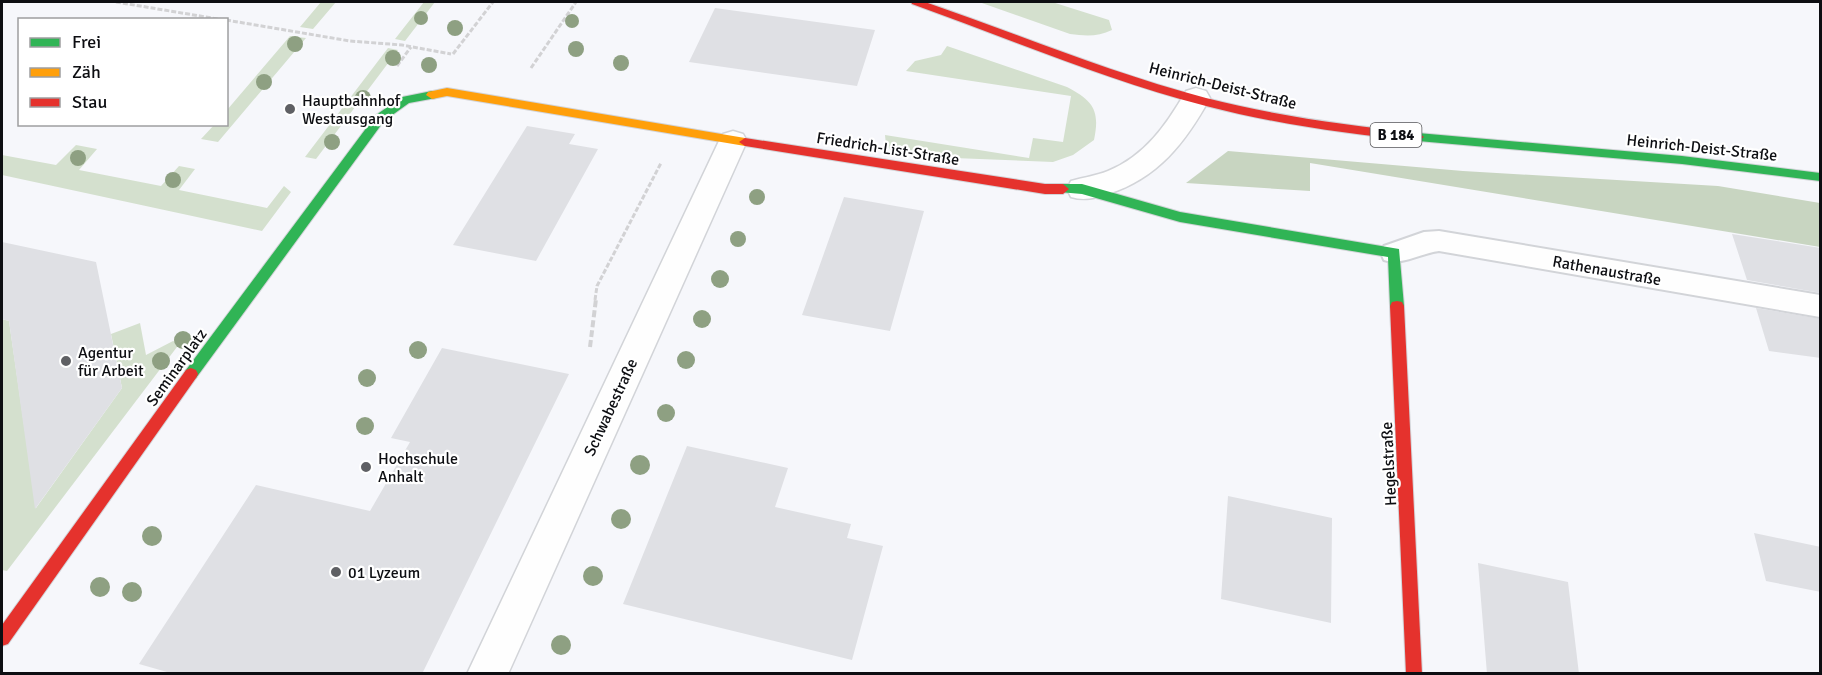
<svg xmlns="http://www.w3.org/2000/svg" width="1822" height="675" viewBox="0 0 1822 675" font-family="Signika,sans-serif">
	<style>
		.green { fill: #d4e0ce }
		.forest { fill: #c8d5c1 }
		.building { fill: #dfe0e4 }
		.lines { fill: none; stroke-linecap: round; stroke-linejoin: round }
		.lane-casing { stroke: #d2d4d8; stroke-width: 4 }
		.street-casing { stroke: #d2d4d8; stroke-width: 3 }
		.fast-casing { stroke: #d2d4d8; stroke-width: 2 }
		.slow-casing { stroke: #d2d4d8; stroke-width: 2 }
		.jam-casing { stroke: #d2d4d8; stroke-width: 2 }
		.path-far1 { stroke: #d2d2d4; stroke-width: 3; stroke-dasharray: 5 2; stroke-linecap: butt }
		.path { stroke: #d2d2d4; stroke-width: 4; stroke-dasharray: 7 3; stroke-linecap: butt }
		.lane { fill: #fefefe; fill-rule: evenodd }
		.street { fill: #fefefe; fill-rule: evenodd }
		.fast { fill: #30b455; fill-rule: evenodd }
		.slow { fill: #ff9f0a; fill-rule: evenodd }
		.jam { fill: #e5322d; fill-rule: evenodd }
		.tree { fill: #8ea082 }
		.poi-dot { fill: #5f6064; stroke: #fff; stroke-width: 2 }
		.labels { text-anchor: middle; stroke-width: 4.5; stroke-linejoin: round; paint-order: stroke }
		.shield { fill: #fff; stroke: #565659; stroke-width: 1.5 }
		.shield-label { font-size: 15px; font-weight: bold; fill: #0d0e12 }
		.street-label { font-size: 16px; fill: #0d0e12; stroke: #fff }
		.poi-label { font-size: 16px; fill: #0d0e12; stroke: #fff; text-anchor: start }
	</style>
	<rect width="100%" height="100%" fill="#f6f7fb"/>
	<path class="green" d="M321 2H336L313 29 300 27Z
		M424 2H435L405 41 395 39Z
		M979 2H1052L1109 20 1112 30C1098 37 1085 36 1070 34Z
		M290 36 306 38 218 142 201 139 214 125 226 124 227 110Z
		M947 46 1067 87C1094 101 1100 111 1094 140L1073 155 1053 162 954 158 891 150 886 145 885 135 1029 158 1033 138 1063 142 1071 96 906 71 915 61 941 55Z
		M388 48 398 50 316 159 305 157Z
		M76 145 97 149 79 170 161 186 179 166 195 169 179 190 267 208 284 186 291 192 262 231 2 175V155L56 165Z
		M2 319 9 321 36 508 122 388 111 334 140 323 146 355 173 341 180 343 7 571 2 570Z"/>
	<path class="forest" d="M1228 151 1463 171 1718 186 1820 203V247L1310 163V191L1186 183Z"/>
	<path class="building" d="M715 8 875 30 857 86 689 62Z
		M527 126 575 134 569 144 598 149 536 261 453 245Z
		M844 197 924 211 890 331 802 315Z
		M1732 234 1821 248V293L1747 280Z
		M2 242 96 262 122 388 35 509 9 321 2 319Z
		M1756 308 1821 319V358L1769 351Z
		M442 348 569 374 422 674H174L139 664 256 485 370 511 410 442 391 438Z
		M687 446 788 468 775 507 851 524 847 538 883 546 852 660 623 604Z
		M1228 496 1332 518 1331 623 1221 599Z
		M1754 533 1821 547V592L1766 581Z
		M1478 563 1568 582 1579 674H1487Z"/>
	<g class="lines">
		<g class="lane-casing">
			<path id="lane" d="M1439 231 1820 295V317L1439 251C1421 253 1402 266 1384 260L1381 253 1384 246 1424 232Z"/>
		</g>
		<g class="street-casing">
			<path id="street" d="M1196 88 1206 91 1210 98C1185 143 1158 178 1108 194 1095 198 1084 201 1071 197L1067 189 1071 181C1084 177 1096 176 1108 171 1145 156 1167 124 1186 91Z
				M733 131 743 134 747 141 508 674H467L719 141 723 134Z"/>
		</g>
		<g class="fast-casing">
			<path id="fast" d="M432 91 436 92V98L409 103 384 121 196 378 191 380 186 378 184 374 186 370 376 115 402 97Z
				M1418 133 1682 156 1820 173V181L1682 164 1418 141 1412 137Z
				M1063 184H1082L1180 212 1399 249 1404 306 1402 310H1392L1390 306 1388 257 1180 222 1082 194 1059 192 1057 189 1059 186Z"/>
		</g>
		<g class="slow-casing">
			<path id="slow" d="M447 88 745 138 751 142 745 146 447 96 432 99 426 95 428 92Z"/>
		</g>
		<g class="jam-casing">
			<path id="jam" d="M911 2H925C1018 34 1110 73 1206 98 1276 116 1347 125 1418 133L1424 137 1418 141C1347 134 1276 124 1206 106 1106 80 1010 39 912 4Z
				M745 138 1045 184H1063L1069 189 1063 194H1045L745 146 739 142Z
				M1397 301 1402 302 1404 306 1422 674H1406L1390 306 1392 302Z
				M191 368 196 370 198 374 196 378 8 644 2 646V625L186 370Z"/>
		</g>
		<path class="path-far1" d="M116 2 224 20
			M226 20 350 41 402 45 451 54
			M453 54 493 2
			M397 66 411 47
			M531 68 576 2
			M595 300 597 286 661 163"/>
		<path class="path" d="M590 347 596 299"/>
		<use href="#lane" class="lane"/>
		<use href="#street" class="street"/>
		<use href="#fast" class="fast"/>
		<use href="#slow" class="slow"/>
		<use href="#jam" class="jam"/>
	</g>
	<g class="tree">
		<circle cx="421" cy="18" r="7"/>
		<circle cx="572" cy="21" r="7"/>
		<circle cx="455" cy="28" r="8"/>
		<circle cx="295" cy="44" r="8"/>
		<circle cx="576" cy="49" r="8"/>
		<circle cx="393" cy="58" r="8"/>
		<circle cx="621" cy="63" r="8"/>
		<circle cx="429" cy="65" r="8"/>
		<circle cx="264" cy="82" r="8"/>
		<circle cx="363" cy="98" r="8"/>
		<circle cx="332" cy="142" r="8"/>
		<circle cx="78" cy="158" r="8"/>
		<circle cx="173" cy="180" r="8"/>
		<circle cx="757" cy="197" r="8"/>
		<circle cx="738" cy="239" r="8"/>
		<circle cx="720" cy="279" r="9"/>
		<circle cx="702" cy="319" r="9"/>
		<circle cx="183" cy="340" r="9"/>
		<circle cx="418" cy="350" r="9"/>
		<circle cx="686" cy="360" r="9"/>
		<circle cx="161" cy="361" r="9"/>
		<circle cx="367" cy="378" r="9"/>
		<circle cx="666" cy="413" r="9"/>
		<circle cx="365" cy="426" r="9"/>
		<circle cx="640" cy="465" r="10"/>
		<circle cx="621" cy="519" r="10"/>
		<circle cx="152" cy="536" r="10"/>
		<circle cx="593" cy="576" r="10"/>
		<circle cx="100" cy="587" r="10"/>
		<circle cx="132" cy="592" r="10"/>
		<circle cx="561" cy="645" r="10"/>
	</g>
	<g class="poi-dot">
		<circle cx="290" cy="109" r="6"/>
		<circle cx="66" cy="361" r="6"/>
		<circle cx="366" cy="467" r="6"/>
		<circle cx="336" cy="572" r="6"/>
	</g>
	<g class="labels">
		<rect class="shield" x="1370.5" y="123" width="51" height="24" rx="4.5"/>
		<g class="shield-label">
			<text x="1396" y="140">B 184</text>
		</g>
		<g class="street-label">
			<text transform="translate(1223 85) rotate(14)" y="6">Heinrich-Deist-Straße</text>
			<text transform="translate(1702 147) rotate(6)" y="6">Heinrich-Deist-Straße</text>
			<text transform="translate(888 148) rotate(9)" y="6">Friedrich-List-Straße</text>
			<text transform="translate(1607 270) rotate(10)" y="6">Rathenaustraße</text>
			<text transform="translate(176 367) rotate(-54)" y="6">Seminarplatz</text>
			<text transform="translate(610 407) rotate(-65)" y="6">Schwabestraße</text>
			<text transform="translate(1388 464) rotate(-93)" y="6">Hegelstraße</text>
		</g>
		<g class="poi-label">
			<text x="302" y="106">Hauptbahnhof<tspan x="302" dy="18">Westausgang</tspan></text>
			<text x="78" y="358">Agentur<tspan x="78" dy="18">für Arbeit</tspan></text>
			<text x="378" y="464">Hochschule<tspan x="378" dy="18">Anhalt</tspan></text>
			<text x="348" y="578">01 Lyzeum</text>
		</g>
	</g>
	<rect width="1822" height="675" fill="none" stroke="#0d0e12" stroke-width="6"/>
	<rect x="18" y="18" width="210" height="108" fill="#ffffff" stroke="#9e9fa0" stroke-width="1.5"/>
	<rect x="30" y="38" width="30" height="9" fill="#30b455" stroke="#9e9fa0" stroke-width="1.5"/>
	<text x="72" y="48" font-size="18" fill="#0d0e12">Frei</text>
	<rect x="30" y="68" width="30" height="9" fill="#ff9f0a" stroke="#9e9fa0" stroke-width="1.5"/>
	<text x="72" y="78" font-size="18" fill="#0d0e12">Zäh</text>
	<rect x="30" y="98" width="30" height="9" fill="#e5322d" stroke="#9e9fa0" stroke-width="1.5"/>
	<text x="72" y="108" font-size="18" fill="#0d0e12">Stau</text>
</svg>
